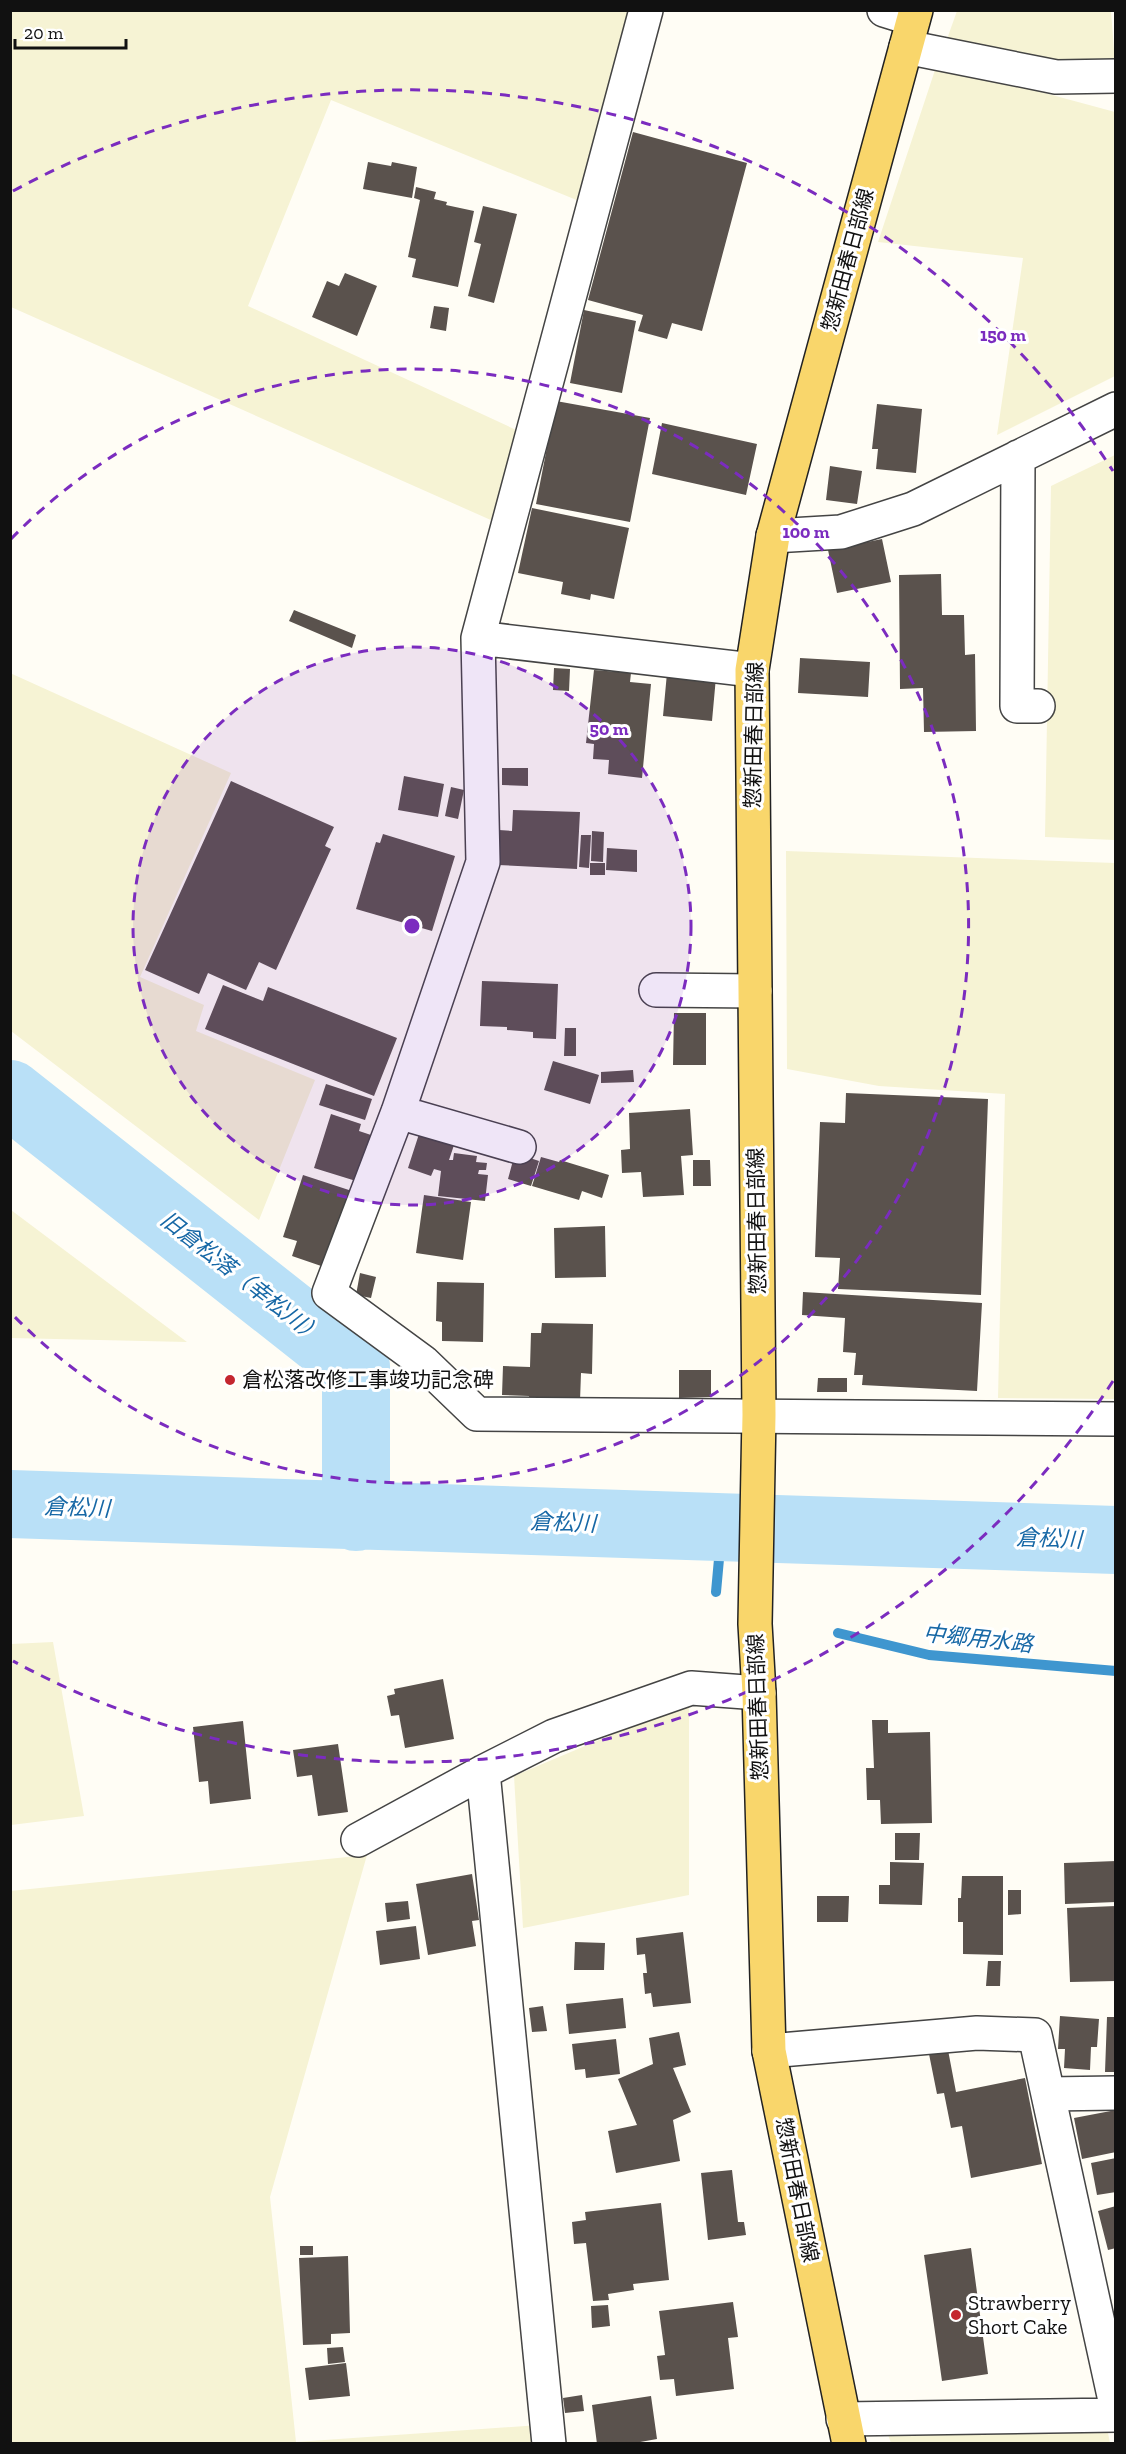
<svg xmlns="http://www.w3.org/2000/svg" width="1126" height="2454" viewBox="0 0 1126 2454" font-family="'Zilla Slab','Noto Sans JP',serif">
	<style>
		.farmland { fill: #f6f3d4 }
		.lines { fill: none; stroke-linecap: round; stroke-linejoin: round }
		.stream { stroke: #3f96cf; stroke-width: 10 }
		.river { stroke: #b9e0f7; stroke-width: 68 }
		.building { fill: #5a524d }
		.minor-casing { stroke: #444; stroke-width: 36 }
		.major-casing { stroke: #222; stroke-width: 36 }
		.minor { stroke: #fff; stroke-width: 33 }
		.major { stroke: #f9d66b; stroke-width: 33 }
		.ring { fill: none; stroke: #7b2cbf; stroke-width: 3; stroke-dasharray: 10 8 }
		.poi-dot { fill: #c4262e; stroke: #fff; stroke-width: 2 }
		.labels { text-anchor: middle; stroke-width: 6; stroke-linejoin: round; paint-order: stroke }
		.street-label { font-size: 21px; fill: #111; stroke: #fff }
		.poi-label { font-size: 21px; fill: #111; stroke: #fff; text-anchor: start }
		.water-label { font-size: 22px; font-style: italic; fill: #1768a6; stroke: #fff }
		.centre { fill: #7b2cbf; stroke: #fff; stroke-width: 3 }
		.ring-label { font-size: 18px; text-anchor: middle; font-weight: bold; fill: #7b2cbf; stroke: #fff; stroke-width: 6; stroke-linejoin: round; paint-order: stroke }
	</style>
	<rect width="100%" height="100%" fill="#fffdf5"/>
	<path class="farmland" d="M11 11H631L579 201 331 100 248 306 525 434 493 521 11 307Z
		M957 11H1111L1115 63 1063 69 947 39Z
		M937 64 1115 112V376L997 435 1023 258 878 242Z
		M1115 455V840L1045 837 1051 486Z
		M10 673 231 773 140 977 204 1005 196 1031 315 1080 259 1220 11 1031Z
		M786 851 1115 863V1399L998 1398 1005 1094 879 1086 787 1069Z
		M10 1210H11L187 1342 11 1338Z
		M53 1642 84 1816 11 1825V1644Z
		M689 1702V1895L523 1928 514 1776Z
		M367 1855 270 2197 296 2442 539 2425 541 2443H11L10 1891Z
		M1107 2428 1110 2443H891L887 2432Z"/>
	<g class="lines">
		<path class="stream" d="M716 1592 722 1526
			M838 1633 929 1655 1116 1671"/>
		<path class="river" d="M10 1094 356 1367V1517
			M10 1504 1116 1540"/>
	</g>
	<path class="building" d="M633 132 747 163 702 331 672 323 667 339 638 331 643 315 588 300Z
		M368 162 391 166 392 162 417 167 412 198 363 189Z
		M416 187 436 192 434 199 447 202 446 205 474 211 458 287 412 277 416 259 408 257 420 200 414 198Z
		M483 206 517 214 494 303 468 296 481 244 474 242Z
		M345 273 377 286 357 336 312 317 327 281 339 286Z
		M434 306 449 308 446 331 430 328Z
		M584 310 636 321 622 393 570 383Z
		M556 401 650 418 630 522 536 504Z
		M877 404 922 409 916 473 876 469 878 449H872Z
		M662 423 757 444 746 495 652 474Z
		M830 466 862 471 857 504 826 500Z
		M532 508 629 528 614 599 591 594 590 600 561 594 563 582 518 573Z
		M882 539 891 582 837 593 828 550Z
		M941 574 942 615H964L965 655 975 654 976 731 924 732 923 688 900 689 899 575Z
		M294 610 356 635 352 648 289 621Z
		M800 658 870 662 868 697 798 693Z
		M554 668 570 669 569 691 553 690Z
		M594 670 631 673 630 682 651 684 642 778 608 774 609 760 593 759 594 744 586 743Z
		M667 673 716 677 712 721 663 716Z
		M502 768H528V786L502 785Z
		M404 776 444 784 438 817 398 810Z
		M231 781 334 827 325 846 331 849 276 970 259 962 246 990 208 973 199 994 145 970Z
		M451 787 464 790 458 819 445 816Z
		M513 810 580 812 577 869 498 865 499 830 512 831Z
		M592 831 604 832 603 862 591 861Z
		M383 834 455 856 432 931 356 909 376 842 380 843Z
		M581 835H591L589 868 579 867Z
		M607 848 637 850V872L606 870Z
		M590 863H605V875H590Z
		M482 981 558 984 556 1039 533 1038V1032L507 1030V1027L480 1026Z
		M223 985 263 1001 268 987 397 1038 374 1096 205 1029Z
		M674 1013H706V1065H673Z
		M565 1028H576V1056H564Z
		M553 1061 599 1075 590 1104 544 1090Z
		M633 1070 634 1082 601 1083V1072Z
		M326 1084 372 1099 365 1120 319 1105Z
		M846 1093 988 1099 981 1295 838 1289 840 1258 815 1257 820 1122 845 1123Z
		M690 1109 693 1155 681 1156 684 1195 643 1197 641 1172 622 1173 621 1150 630 1149 629 1113Z
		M331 1114 361 1124 359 1131 371 1135 356 1181 314 1168Z
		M419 1134 454 1145 449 1160H453L454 1153 477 1156 476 1162 487 1163 486 1170H479L478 1174 488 1175 485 1201 438 1196 441 1171 434 1169 431 1176 408 1168Z
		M515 1153 539 1161 531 1186 508 1179Z
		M541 1157 559 1162 560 1160 609 1175 602 1198 582 1191 579 1200 532 1186Z
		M693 1160H710L711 1186H693Z
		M303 1175 352 1191 327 1268 292 1256 297 1241 283 1237Z
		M424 1195 471 1202 463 1260 416 1253Z
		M605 1226 606 1277 555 1278 554 1228Z
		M360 1273 376 1277 371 1298 356 1295Z
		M437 1282 484 1283 483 1342 442 1341V1322L436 1321Z
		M803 1292 982 1303 977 1391 862 1385 863 1375H854L856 1353 843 1352 845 1318 802 1315Z
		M542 1323 593 1324 592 1374 581 1373 580 1401 529 1400V1396L502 1395 503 1366 530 1367 531 1333H541Z
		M679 1370H711V1397L679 1398Z
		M818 1378H847V1392H817Z
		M443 1679 454 1739 405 1748 399 1715 391 1716 387 1696 395 1694 394 1689Z
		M872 1720H888V1733L930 1732 932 1823 881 1824 880 1800H867L866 1768H874Z
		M243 1721 251 1799 210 1804 208 1781 199 1782 193 1727Z
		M338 1744 348 1812 318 1816 312 1775 297 1777 293 1750Z
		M895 1833H920L919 1860H895Z
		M1116 1861V1902L1065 1904 1064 1863Z
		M890 1862 924 1863 922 1905 879 1904V1885H890Z
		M472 1874 479 1920 472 1921 476 1946 428 1955 416 1884Z
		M962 1876H1003V1955L963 1954V1922H958V1898H961Z
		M1008 1890H1021V1914L1008 1915Z
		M817 1896H849L848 1922H817Z
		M408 1901 410 1919 387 1922 385 1903Z
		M1116 1906V1981L1070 1982 1067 1908Z
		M416 1926 420 1959 380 1965 376 1931Z
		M683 1932 691 2003 653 2007 651 1993 645 1994 643 1973H647L645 1954 637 1955 636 1938Z
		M575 1942 605 1943 604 1970H574Z
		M988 1961H1001L1000 1986H986Z
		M623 1998 626 2028 569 2034 566 2004Z
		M543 2006 547 2031 532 2032 529 2008Z
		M1060 2016 1099 2019 1097 2047H1091L1090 2070 1064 2068 1065 2049H1058Z
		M1107 2017H1116V2072H1105Z
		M679 2032 686 2065 673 2068 691 2112 673 2120 680 2161 616 2173 608 2131 637 2125 618 2079 653 2064 649 2038Z
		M616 2039 620 2074 586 2078 585 2069 575 2070 572 2044Z
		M948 2050 956 2092 1025 2078 1042 2164 971 2178 962 2126 951 2128 944 2093 937 2094 929 2054Z
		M1116 2110V2152L1082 2159 1074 2118Z
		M1116 2158V2192L1097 2195 1091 2163Z
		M732 2170 738 2222H744L746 2235 708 2240 701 2173Z
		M661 2203 669 2280 633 2284 634 2290 608 2294 609 2300 593 2301 586 2243 574 2244 572 2222 586 2220 585 2212Z
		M1116 2206V2248L1108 2250 1098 2211Z
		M300 2246H313V2255H300Z
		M971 2248 988 2374 942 2381 924 2255Z
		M348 2256 350 2333 331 2334V2344L303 2345 299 2258Z
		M733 2302 738 2337 728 2338 734 2389 676 2396 674 2379 660 2380 657 2356 665 2355 659 2311Z
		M608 2305 610 2326 592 2328 591 2306Z
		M343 2347 345 2362 328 2364 327 2348Z
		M346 2363 350 2396 309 2400 305 2368Z
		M582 2395 584 2411 565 2413 563 2398Z
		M651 2396 657 2439 629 2444H597L592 2405Z"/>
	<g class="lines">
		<g class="minor-casing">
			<path id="minor" d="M646 10 478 638 483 862 398 1112 329 1293 423 1362 477 1414 1116 1419
				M884 10 913 19
				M906 47 1056 77 1116 76
				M1018 457 1017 706H1038
				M773 536 841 532 913 509 1116 409
				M478 638 752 670
				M656 990 755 991
				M398 1112 519 1147
				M483 1772 549 2444
				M358 1840 483 1772 554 1736 691 1688 759 1693
				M769 2051 977 2033 1035 2035 1116 2405
				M1048 2094 1116 2093
				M843 2419 1116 2415"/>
		</g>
		<g class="major-casing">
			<path id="major" d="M849 2444 769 2051 759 1693 755 1624 759 1415 752 670 773 536 916 10"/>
		</g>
		<use href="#minor" class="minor"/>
		<use href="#major" class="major"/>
	</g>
	<circle cx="412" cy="926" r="279" fill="#7b2cbf" fill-opacity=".12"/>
	<g class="ring">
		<circle cx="412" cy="926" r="279"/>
		<path d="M11 539A557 557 0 1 1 11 1313"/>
		<path d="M1113 1381A836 836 0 0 1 13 1661M13 191A836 836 0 0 1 1113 471"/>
	</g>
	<g class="poi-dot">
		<circle cx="230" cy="1380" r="6"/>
		<circle cx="956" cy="2315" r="6"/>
	</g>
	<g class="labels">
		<g class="street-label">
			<text transform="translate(848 260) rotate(-75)" y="7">惣新田春日部線</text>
			<text transform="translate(754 735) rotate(-89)" y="7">惣新田春日部線</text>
			<text transform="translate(757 1221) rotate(-91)" y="7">惣新田春日部線</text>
			<text transform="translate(758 1707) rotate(-92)" y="7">惣新田春日部線</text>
			<text transform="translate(797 2190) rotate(79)" y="7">惣新田春日部線</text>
		</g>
		<g class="poi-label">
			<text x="242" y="1387">倉松落改修工事竣功記念碑</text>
			<text x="968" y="2310">Strawberry<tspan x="968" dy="24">Short Cake</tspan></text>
		</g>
		<g class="water-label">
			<text transform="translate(242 1277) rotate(38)" y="8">旧倉松落（幸松川）</text>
			<text transform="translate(77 1507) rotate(2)" y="8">倉松川</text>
			<text transform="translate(563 1522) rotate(2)" y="8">倉松川</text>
			<text transform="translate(1049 1538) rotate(2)" y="8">倉松川</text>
			<text transform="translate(978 1638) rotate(6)" y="8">中郷用水路</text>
		</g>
	</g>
	<circle cx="412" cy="926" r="9" class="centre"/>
	<g class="ring-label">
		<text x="1003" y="341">150 m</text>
		<text x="806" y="538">100 m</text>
		<text x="609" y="735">50 m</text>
	</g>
	<rect width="1126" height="2454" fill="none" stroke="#111111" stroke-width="24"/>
	<path d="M15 39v9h111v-9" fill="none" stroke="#111111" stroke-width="3"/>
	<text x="24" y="39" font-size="18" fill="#111111" stroke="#ffffff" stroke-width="4.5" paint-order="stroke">20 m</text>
</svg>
